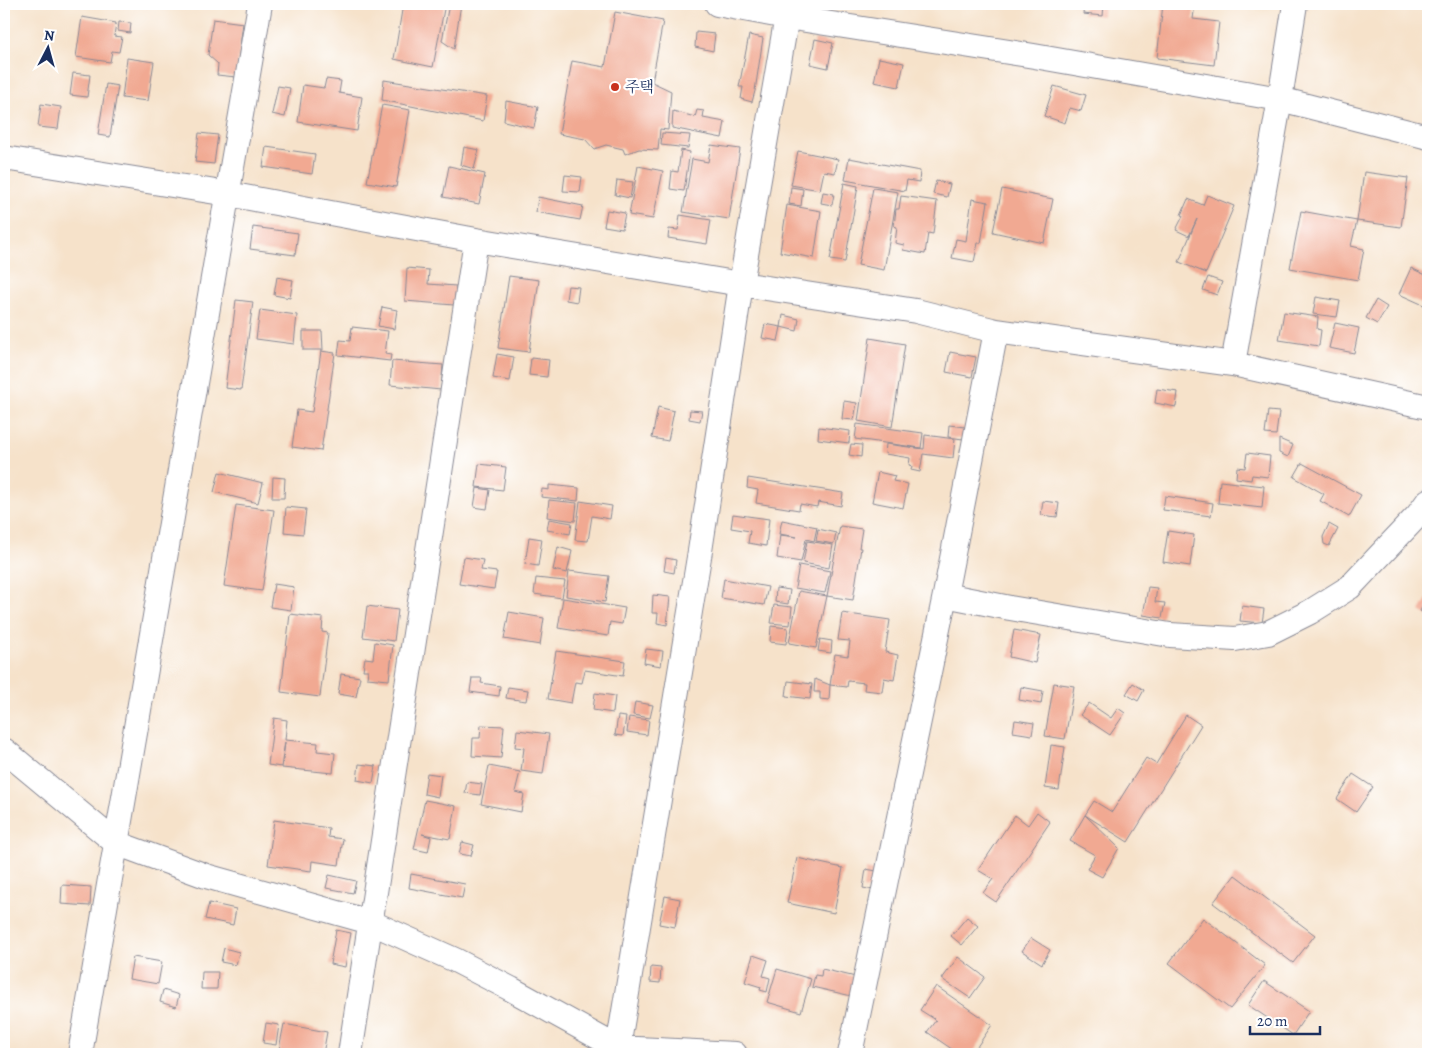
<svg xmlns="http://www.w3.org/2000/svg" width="1432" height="1058" viewBox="0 0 1432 1058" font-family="Alegreya,'Noto Serif KR',serif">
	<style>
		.building { fill: #f1a992 }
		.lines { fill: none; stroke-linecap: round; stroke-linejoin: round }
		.minor-casing { stroke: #888894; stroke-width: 26 }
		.minor { stroke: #fff; stroke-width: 24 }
		.poi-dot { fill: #c8321e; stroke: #fff; stroke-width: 2 }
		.labels { text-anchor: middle; stroke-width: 4.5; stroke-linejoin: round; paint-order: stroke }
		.poi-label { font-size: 15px; fill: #1b2f5e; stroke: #fff; text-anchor: start }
	</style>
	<rect width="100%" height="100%" fill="#fff"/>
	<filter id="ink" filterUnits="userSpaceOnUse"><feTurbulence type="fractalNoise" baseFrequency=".02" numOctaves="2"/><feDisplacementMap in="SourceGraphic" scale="10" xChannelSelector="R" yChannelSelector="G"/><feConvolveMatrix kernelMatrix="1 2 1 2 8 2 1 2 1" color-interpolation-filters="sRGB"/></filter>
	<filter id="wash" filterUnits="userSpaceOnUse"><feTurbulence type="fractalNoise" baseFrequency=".0096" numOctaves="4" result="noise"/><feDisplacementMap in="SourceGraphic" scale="20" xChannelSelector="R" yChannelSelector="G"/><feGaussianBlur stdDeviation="1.12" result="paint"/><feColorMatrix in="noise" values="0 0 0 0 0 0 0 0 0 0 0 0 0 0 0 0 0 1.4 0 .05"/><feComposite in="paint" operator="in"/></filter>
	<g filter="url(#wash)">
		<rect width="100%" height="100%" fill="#f6e2ca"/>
		<g id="blocks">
			<path class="building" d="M403 4H445L433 67 394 59Z
				M449 4H461L454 49 442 41Z
				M1084 4H1104L1103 16 1083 14Z
				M1163 4H1195L1193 19 1219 22 1214 65 1157 58Z
				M615 12 663 21 652 82 671 91 668 130 660 129 658 150 639 149 625 154 623 149 606 145 594 149 585 139 559 134 572 61 605 67Z
				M82 17 116 23 114 36 122 37 119 52 112 51 110 62 76 57Z
				M213 19 243 23 236 77 217 75 218 64 208 55Z
				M119 22 131 23 130 33 118 31Z
				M696 32 715 34 713 51 695 47Z
				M749 35 763 38 755 91 752 102 741 99 743 87H739Z
				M815 39 833 43 828 68 810 64Z
				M127 58 154 62 148 101 122 98Z
				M879 58 904 63 899 87 874 82Z
				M73 73 90 75 87 97 70 95Z
				M326 79 341 81 339 93 362 97 357 131 298 122 303 85 324 88Z
				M384 80 487 96 483 121 382 100Z
				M106 84 118 86 110 137 98 135Z
				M278 86 290 88 285 117 272 114Z
				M1054 86 1086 95 1081 111 1070 108 1065 123 1044 116Z
				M506 101 538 107 534 128 504 121Z
				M41 104 61 107 58 129 38 127Z
				M382 105 410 110 396 187 367 182Z
				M697 110 704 111 703 118 725 122 722 138 672 128 673 111 695 117Z
				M199 133 218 135 214 164 195 162Z
				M662 133 690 135 688 148 661 145Z
				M711 145 740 149 729 219 683 212 692 159 708 162Z
				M266 147 315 154 312 174 263 167Z
				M464 147 479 150 474 169 461 165Z
				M681 150 690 152 684 191 670 189 672 171 678 172Z
				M798 151 838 159 835 173 824 171 820 190 791 185Z
				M849 158 920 171 919 182 907 180 905 191 845 180Z
				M449 166 485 174 479 204 443 197Z
				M638 166 663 171 653 219 629 215Z
				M1364 172 1408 178 1401 227 1357 221 1351 246 1364 249 1358 280 1290 268 1301 211 1357 221Z
				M565 175 582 177 580 192 563 191Z
				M617 180 633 182 630 198 615 195Z
				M936 181 950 184 947 197 933 194Z
				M844 183 858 186 845 262 830 260Z
				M791 187 803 189 801 206 789 204Z
				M873 188 898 192 884 270 858 265Z
				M1002 189 1053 199 1044 243 993 232Z
				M823 192 834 194 832 205 821 203Z
				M1207 195 1234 206 1206 273 1179 262 1197 219 1189 236 1176 230 1183 216 1181 215 1188 199 1203 205Z
				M901 196 937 201 933 234 928 233 925 254 903 250 904 245 895 243 897 227 894 226 896 209H899Z
				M538 197 583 206 580 220 536 212Z
				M972 199 988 202 981 243H978L974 262 952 258 956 239 966 241Z
				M787 205 821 211 814 258 780 252Z
				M607 210 625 213 622 229 604 226Z
				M680 215 711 220 707 244 668 238 669 229 678 230Z
				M253 227 298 233 295 255 250 249Z
				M407 268 429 270 428 284 456 286 454 305 405 301Z
				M1411 268 1428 276V307L1399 294Z
				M509 276 539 280 529 352 498 348Z
				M277 277 293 280 290 298 274 295Z
				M1208 277 1222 282 1217 295 1203 290Z
				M568 286 579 287 577 302 566 300Z
				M1316 297 1340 301 1337 317 1313 314Z
				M236 300 253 302 241 390 225 388Z
				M1376 300 1387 307 1377 324 1366 318Z
				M382 307 397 310 394 329 378 326Z
				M260 310 297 315 294 344 256 339Z
				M1284 312 1318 317 1317 329 1321 330 1319 346 1279 340Z
				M783 315 799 319 797 331 781 327Z
				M1335 323 1359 328 1354 353 1329 348Z
				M765 324 781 327 778 341 762 338Z
				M352 327 388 331 385 354 391 355 390 361 338 355 340 340 350 341Z
				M303 331H322L323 350H303Z
				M870 338 905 344 892 427 858 421Z
				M321 351 335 353 321 451 292 447 297 410 312 412Z
				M950 352 976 357 972 377 946 372Z
				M497 354 514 357 510 381 493 378Z
				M531 358 549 360 547 377 529 375Z
				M392 361 443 365 441 390 390 385Z
				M1157 389 1178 392 1176 407 1155 403Z
				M844 401 857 403 854 420 842 419Z
				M658 407 674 411 668 441 652 438Z
				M690 410 702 411 700 421 689 419Z
				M1268 411 1279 412 1276 435 1265 434Z
				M857 424 923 433 921 448 855 439Z
				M949 425 965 427 963 439 948 437Z
				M819 427 850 431 849 443 818 439Z
				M925 435 955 439 953 458 923 454 920 472 911 470 912 466 909 465 910 458 885 454 886 444 924 449Z
				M1279 439 1293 445 1288 457 1279 453Z
				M851 444 862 445 861 457 849 455Z
				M1247 453 1270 456 1268 477 1252 475 1251 480 1236 478 1237 467 1245 468Z
				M1302 463 1361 495 1349 517 1320 501 1324 494 1294 477Z
				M479 464 506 467 503 490 476 487Z
				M219 472 263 483 258 503 214 492Z
				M878 472 895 476 893 481 908 484 903 508 872 502Z
				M273 477 285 478 284 498H272Z
				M748 478 843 493 841 506 818 502 817 507 800 504 799 510 756 503 758 490 747 488Z
				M1220 481 1264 486 1262 508 1218 503Z
				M549 485 579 488 578 501 541 497 542 489 549 490Z
				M477 488 490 490 487 509 474 507Z
				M1165 496 1213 503 1211 516 1163 510Z
				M549 500 577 503 575 521 547 517Z
				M580 501 612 506 610 519 592 516 588 541 575 540Z
				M1043 501 1059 503 1057 517 1041 515Z
				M236 505 274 510 262 591 224 586Z
				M286 507 306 509 303 534 284 532Z
				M733 514 769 519 766 546 748 543 750 531 731 528Z
				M549 519 572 523 570 534 547 530Z
				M782 520 817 527 814 541 806 539 801 562 777 558 780 535 797 537 779 534Z
				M1329 524 1338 529 1329 546 1324 544 1323 537Z
				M840 526 862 529 859 548H861L853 600 827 596Z
				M818 529 836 533 834 544 816 541Z
				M1168 531 1194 535 1190 566 1163 562Z
				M529 537 542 539 538 566 525 564Z
				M807 541 833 545 829 568 803 563Z
				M558 547 572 551 567 573 553 570Z
				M464 557 483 560 481 570 497 572 494 589 459 584Z
				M666 558 676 560 674 573 664 571Z
				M799 565 830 571 825 593 795 588Z
				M569 571 609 576 605 602 566 596Z
				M536 578 565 581 562 598 534 594Z
				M724 579 768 587 764 605 721 598Z
				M274 584 294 587 291 610 270 607Z
				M1148 587 1157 588 1155 602 1165 603 1162 618 1143 615Z
				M776 588 790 590 788 604 775 602Z
				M799 591 827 596 816 648 789 643Z
				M653 595 670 597 667 625 657 623 658 613H652Z
				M1428 597V616L1420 611Z
				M563 598 625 608 622 624 610 622 608 636 558 628Z
				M774 605 792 607 790 625 771 623Z
				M367 606 398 610 394 641 363 637Z
				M1242 606 1264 609 1262 623 1240 621Z
				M509 612 544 618 540 645 504 639Z
				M842 613 890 620 885 652 898 655 894 680 884 678 882 692 864 690 865 683 848 681 847 687 830 685 835 654 848 656 850 641 838 640Z
				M290 614 323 618 322 632 328 633 320 697 281 692Z
				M771 626 788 628 786 644 770 642Z
				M1014 630 1041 635 1035 663 1009 657Z
				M820 639 832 641 831 653 818 651Z
				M375 642 393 645 389 680 367 678 368 670H363L365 658 373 659Z
				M646 649 663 651 661 666 644 663Z
				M556 651 625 661 623 676 585 670 582 683 575 682 571 703 548 699Z
				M341 674 360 677 356 697 338 694Z
				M472 678H482L481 683 500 686 499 696 470 692Z
				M815 679 830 685 829 700 820 699V692H814Z
				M788 681 812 684 810 699 786 696Z
				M1054 683 1074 686 1065 739 1045 736Z
				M1133 683 1144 690 1138 701 1126 694Z
				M508 687 528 690 526 701 506 698Z
				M1021 687 1043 691 1041 704 1019 700Z
				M595 693 615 696 613 713 593 710Z
				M635 702 653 705 650 718 633 715Z
				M1089 703 1111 718 1118 708 1125 713 1110 735 1080 715Z
				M1186 715 1201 725 1128 842 1085 815 1119 848 1102 877 1087 869 1095 855 1070 841 1085 815 1094 801 1112 812 1146 758 1156 764Z
				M618 716 626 717 623 736 615 735Z
				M629 717 649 720 647 735 627 732Z
				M274 718 287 720 285 740 318 743 317 751 335 753 333 773 282 768 285 742 281 767 268 765Z
				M1015 720 1034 723 1032 735 1013 732Z
				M481 725 504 726 501 758 472 756 473 738H480Z
				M517 730 549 734 543 774 521 771 524 748 515 747Z
				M1051 745 1065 747 1059 790 1045 788Z
				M359 764 376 766 373 783 357 780Z
				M489 766 520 772 515 792 524 794 521 812 481 804Z
				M427 773 441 775 438 797 424 794Z
				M1353 774 1373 787 1356 812 1337 799Z
				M467 782 482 784 480 795 465 793Z
				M425 800 456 806 450 839 422 834 431 837 428 852 414 849Z
				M1037 812 1050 822 996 902 983 893 993 879 978 870 1015 815 1028 825Z
				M274 820 329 828 328 837 343 839 339 865 312 861 311 871 268 865Z
				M462 842 474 845 471 856 459 854Z
				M797 858 843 868 834 913 787 903Z
				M866 869 882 872 879 891 863 888Z
				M411 874 465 884 462 898 409 888Z
				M329 875 356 881 353 893 326 888Z
				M1235 875 1315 935 1293 963 1213 903Z
				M62 885 91 887 90 906 61 904Z
				M665 896 680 899 675 927 659 924Z
				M209 903 236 909 233 925 205 919Z
				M967 917 978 926 962 945 951 936Z
				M1203 918 1265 965 1230 1009 1169 963Z
				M336 930 351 933 345 967 330 964Z
				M1031 938 1050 950 1042 964 1022 951Z
				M224 948 239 952 236 965 221 962Z
				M753 955 768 960 763 976 770 978 767 992 760 990 761 987 745 982Z
				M133 957 162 962 158 984 129 979Z
				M958 957 985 977 970 998 942 979Z
				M651 967 661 968 660 983 650 982Z
				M777 969 811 979 801 1012 767 1002Z
				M822 969 860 978 856 997 812 987 815 975 821 976Z
				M202 972H218L217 989H201Z
				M1264 981 1309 1011 1293 1035 1248 1005Z
				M936 986 992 1025 972 1054H959L927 1032 936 1020 920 1010Z
				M163 990 179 995 176 1007 160 1002Z
				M266 1023 279 1025 276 1045 263 1043Z
				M284 1024 327 1032 323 1054H278Z"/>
		</g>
	</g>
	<g filter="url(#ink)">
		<use href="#blocks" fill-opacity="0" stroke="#888894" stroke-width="1"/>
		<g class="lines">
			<g class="minor-casing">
				<path id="minor" d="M717 4 787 17 1034 56 1280 99 1428 137
					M4 158 228 194 476 240 741 284 916 311 996 331 1233 364 1428 407
					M1233 364 1280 99 1295 4
					M945 595 1010 608 1170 635 1235 639 1268 633 1310 612 1350 587 1418 515 1428 501
					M4 750 116 843 206 876 370 922 455 960 511 989 618 1048 735 1054
					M80 1054 260 4
					M350 1054 476 240
					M617 1054 700 551 741 284 789 4
					M850 1054 945 595 996 331"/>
			</g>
			<use href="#minor" class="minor"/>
		</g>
	</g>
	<circle class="poi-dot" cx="615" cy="87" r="5"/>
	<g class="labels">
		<g class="poi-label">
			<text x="625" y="92">주택</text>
		</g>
	</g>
	<rect width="1432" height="1058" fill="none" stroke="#fff" stroke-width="20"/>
	<g transform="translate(48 48) rotate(6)" stroke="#ffffff" stroke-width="4" paint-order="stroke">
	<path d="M0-4L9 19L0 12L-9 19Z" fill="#1b2f5e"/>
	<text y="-8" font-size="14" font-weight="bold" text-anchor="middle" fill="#1b2f5e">N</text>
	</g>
	<path d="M1250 1026v8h70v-8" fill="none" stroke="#1b2f5e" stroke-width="2.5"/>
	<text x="1257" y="1026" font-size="15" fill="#1b2f5e" stroke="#ffffff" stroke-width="4" paint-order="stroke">20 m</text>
</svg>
